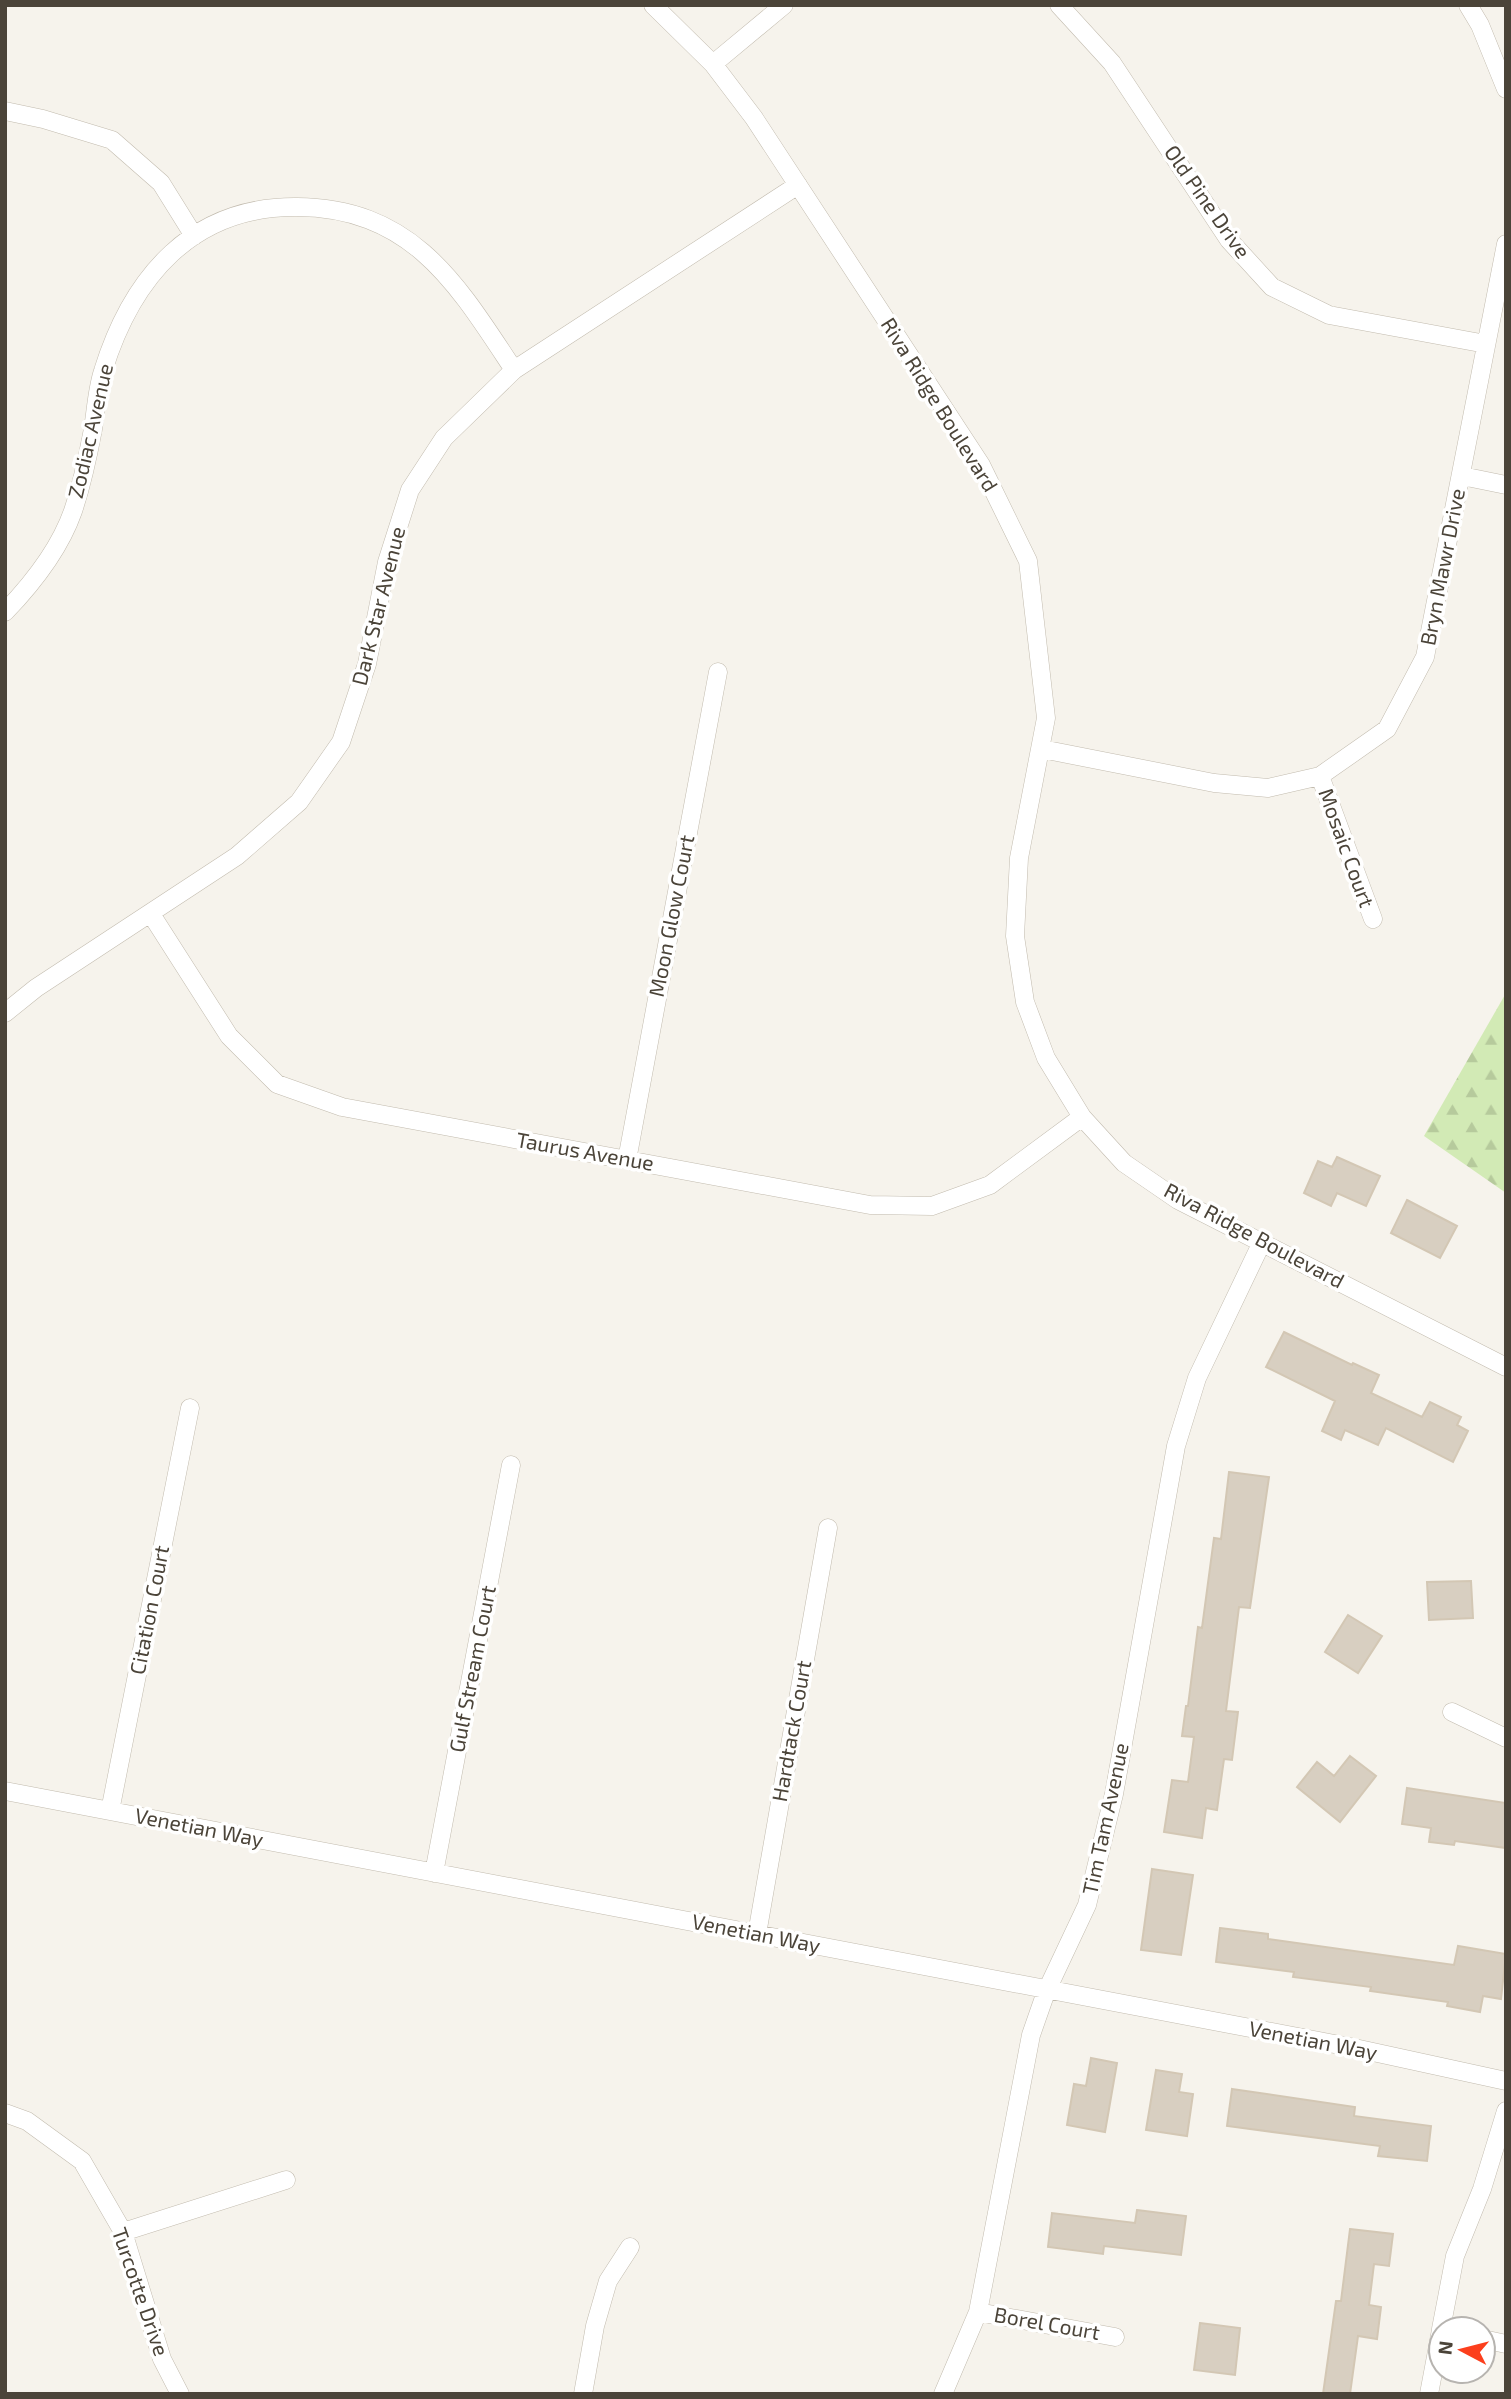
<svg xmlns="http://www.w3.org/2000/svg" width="1511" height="2399" viewBox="0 0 1511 2399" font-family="'Exo 2',sans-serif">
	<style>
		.forest { fill: url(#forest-firs) }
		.building { fill: #d8cfc1; stroke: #d3c7b4; stroke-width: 2 }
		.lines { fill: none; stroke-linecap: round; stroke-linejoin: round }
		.street-casing { stroke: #c2bbae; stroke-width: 19 }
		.street { stroke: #fff; stroke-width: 18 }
		.labels { text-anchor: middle; stroke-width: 7; stroke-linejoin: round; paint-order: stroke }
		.street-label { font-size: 21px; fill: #4b4439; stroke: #fff }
	</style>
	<defs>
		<pattern id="forest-firs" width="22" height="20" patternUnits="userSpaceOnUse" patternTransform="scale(1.75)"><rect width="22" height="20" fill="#d2eab5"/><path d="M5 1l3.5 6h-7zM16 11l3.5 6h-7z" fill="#b6ca9c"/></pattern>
	</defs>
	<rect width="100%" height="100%" fill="#f6f3ec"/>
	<path class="forest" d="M1506 993V1193L1424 1136Z"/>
	<path class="building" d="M1337 1157 1380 1176 1366 1206 1337 1193 1331 1206 1304 1193 1318 1161 1332 1167Z
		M1407 1200 1457 1226 1440 1258 1391 1233Z
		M1284 1332 1352 1365 1353 1363 1379 1375 1371 1393 1422 1417 1430 1402 1461 1417 1457 1425 1468 1431 1453 1462 1386 1428 1378 1445 1345 1430 1341 1440 1322 1431 1335 1401 1266 1367Z
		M1229 1472 1269 1477 1250 1608 1239 1607 1226 1711 1238 1712 1232 1760 1224 1759 1217 1810 1206 1808 1202 1838 1164 1832 1172 1780 1188 1782 1194 1737 1182 1736 1186 1706H1188L1198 1627 1202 1628 1214 1538 1221 1539Z
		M1471 1581 1473 1618 1429 1620 1427 1582Z
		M1348 1615 1382 1636 1358 1673 1325 1652Z
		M1350 1756 1376 1776 1340 1822 1297 1787 1317 1762 1334 1776Z
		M1407 1788 1506 1803V1848L1455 1841 1454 1845 1429 1842 1431 1828 1402 1824Z
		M1152 1869 1193 1875 1181 1955 1141 1950Z
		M1220 1928 1268 1934V1939L1454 1965 1458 1946 1506 1954 1501 1999 1483 1996 1480 2012 1447 2006 1448 2002 1370 1991 1371 1987 1293 1977 1294 1972 1216 1962Z
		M1091 2058 1117 2063 1105 2132 1067 2125 1074 2084 1086 2086Z
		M1156 2070 1182 2074 1179 2092 1193 2094 1187 2136 1146 2130Z
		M1232 2089 1355 2107 1354 2116 1431 2126 1427 2161 1378 2156 1380 2146 1227 2126Z
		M1137 2210 1186 2216 1181 2255 1104 2246 1103 2254 1048 2247 1052 2213 1135 2223Z
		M1350 2229 1393 2234 1389 2266 1374 2264 1369 2305 1381 2307 1377 2339 1358 2336 1350 2394H1323L1336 2301H1341Z
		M1200 2323 1240 2328 1235 2375 1194 2370Z"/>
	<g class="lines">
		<g class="street-casing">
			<path id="street" d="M653 5 713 64 754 118 981 465 1028 561 1046 718 1019 858 1015 936 1025 1002 1046 1058 1082 1117 1124 1163 1178 1200 1506 1367
				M1059 5 1112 63 1229 240 1272 287 1329 315 1486 344
				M1468 5 1480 25 1506 89
				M713 64 784 5
				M5 111 43 119 112 140 161 183 194 236
				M1462 476 1506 485
				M5 612C32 584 60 548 73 511 82 484 88 456 93 429 96 410 97 389 103 371 132 277 192 206 297 207 413 208 457 284 514 370
				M1042 749 1214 783 1268 788 1320 776 1387 729 1425 657 1506 244
				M1320 776 1373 919
				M151 914 229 1036 277 1084 342 1107 870 1205 932 1206 990 1185 1082 1117
				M5 1013 36 988 237 856 299 802 341 742 367 664 387 562 410 490 444 438 514 370 798 185
				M627 1160 718 672
				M1452 1712 1506 1738
				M5 1791 1350 2047 1506 2081
				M110 1811 190 1408
				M434 1873 511 1465
				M757 1934 828 1528
				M5 2113 27 2121 82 2161 123 2232 162 2359 180 2394
				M123 2232 286 2180
				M978 2312 1115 2337
				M1441 2329 1455 2256 1482 2189 1506 2111
				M1483 2339 1506 2344
				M583 2394 595 2326 608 2281 630 2247
				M943 2394 978 2312 1031 2035 1046 1992 1087 1905 1114 1794 1176 1446 1197 1378 1262 1242
				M1429 2394 1441 2330"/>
		</g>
		<use href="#street" class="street"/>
	</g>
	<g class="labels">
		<g class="street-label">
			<text transform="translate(1207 202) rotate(55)" y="7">Old Pine Drive</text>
			<text transform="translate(939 405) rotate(58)" y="7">Riva Ridge Boulevard</text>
			<text transform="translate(91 431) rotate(-77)" y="7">Zodiac Avenue</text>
			<text transform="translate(1443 567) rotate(-79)" y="7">Bryn Mawr Drive</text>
			<text transform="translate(379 606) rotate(-76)" y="7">Dark Star Avenue</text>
			<text transform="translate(1346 848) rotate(70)" y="7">Mosaic Court</text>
			<text transform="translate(672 916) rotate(-79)" y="7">Moon Glow Court</text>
			<text transform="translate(585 1152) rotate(10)" y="7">Taurus Avenue</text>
			<text transform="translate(1254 1236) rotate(28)" y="7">Riva Ridge Boulevard</text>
			<text transform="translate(150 1610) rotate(-79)" y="7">Citation Court</text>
			<text transform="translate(473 1669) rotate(-79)" y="7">Gulf Stream Court</text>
			<text transform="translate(792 1731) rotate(-80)" y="7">Hardtack Court</text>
			<text transform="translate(1106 1819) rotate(-78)" y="7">Tim Tam Avenue</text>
			<text transform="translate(199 1828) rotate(11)" y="7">Venetian Way</text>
			<text transform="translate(756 1934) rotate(11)" y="7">Venetian Way</text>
			<text transform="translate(1313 2041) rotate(11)" y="7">Venetian Way</text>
			<text transform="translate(140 2292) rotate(71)" y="7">Turcotte Drive</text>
			<text transform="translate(1047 2324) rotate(10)" y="7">Borel Court</text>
		</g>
	</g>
	<rect width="1511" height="2399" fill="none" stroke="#4b4439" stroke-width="14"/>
	<g transform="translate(1462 2350) rotate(277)"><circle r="33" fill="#ffffff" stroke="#b7b4b0" stroke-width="2"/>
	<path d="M0-5L12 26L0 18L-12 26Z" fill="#fc3f1d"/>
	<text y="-10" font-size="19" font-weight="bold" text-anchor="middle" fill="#4b4439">N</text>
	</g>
</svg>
